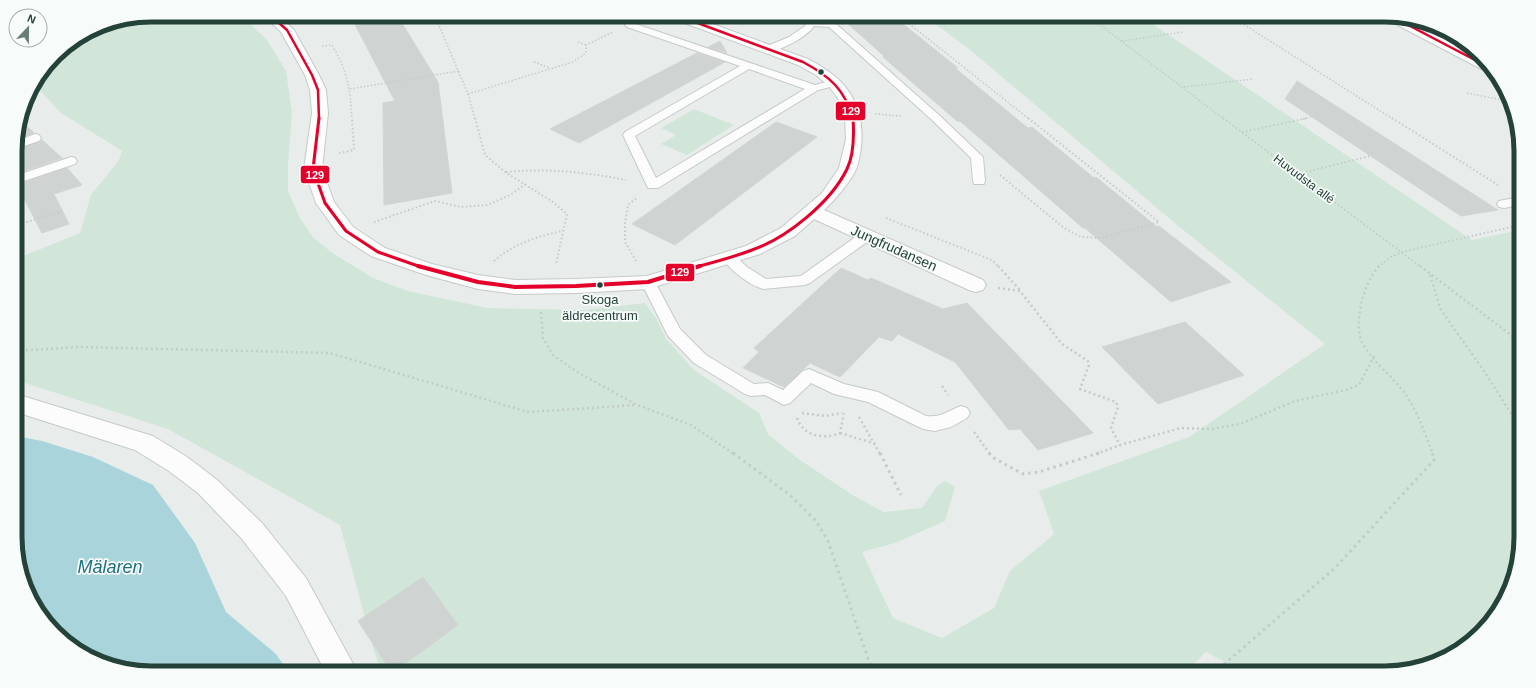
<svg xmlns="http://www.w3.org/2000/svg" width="1536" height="688" font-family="Helvetica,sans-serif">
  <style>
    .green { fill: #d1e6d8 }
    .water { fill: #a9d4db }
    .building { fill: #cfd4d2; stroke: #d1d6d4 }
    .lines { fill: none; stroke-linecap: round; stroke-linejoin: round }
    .lane-casing { stroke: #c5cac8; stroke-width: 2 }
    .street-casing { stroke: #c5cac8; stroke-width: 2 }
    .secondary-casing { stroke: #c3cbc8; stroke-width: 2 }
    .path-far3 { stroke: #c3ccca; stroke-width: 1.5; stroke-dasharray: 1.5 2; stroke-linecap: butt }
    .path-far2 { stroke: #c3ccca; stroke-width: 2; stroke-dasharray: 1.5 2.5; stroke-linecap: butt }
    .path-far1 { stroke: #c3ccca; stroke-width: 2.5; stroke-dasharray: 2 3; stroke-linecap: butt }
    .path { stroke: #c3ccca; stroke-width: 3; stroke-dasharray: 2.5 4; stroke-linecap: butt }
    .lane { fill: #fcfcfc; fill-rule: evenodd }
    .street { fill: #fcfcfc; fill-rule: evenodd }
    .secondary { fill: #fcfcfc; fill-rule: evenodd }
    .bus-1-far2-casing { stroke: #f7fbf9; stroke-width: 4.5 }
    .bus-1-far1-casing { stroke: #f7fbf9; stroke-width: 5.5 }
    .bus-1-casing { stroke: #f7fbf9; stroke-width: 7 }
    .bus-1-far2 { stroke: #e4002b; stroke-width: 2.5 }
    .bus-1-far1 { stroke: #e4002b; stroke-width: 3 }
    .bus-1 { stroke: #e4002b; stroke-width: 4 }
    .bus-dot { fill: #24423a; stroke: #f7fbf9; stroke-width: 1.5 }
    .labels { text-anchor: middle; stroke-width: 3.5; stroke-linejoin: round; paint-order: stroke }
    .far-street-label { font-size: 12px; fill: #24423a; stroke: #f7fbf9 }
    .bus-label { font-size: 13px; fill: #24423a; stroke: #f7fbf9 }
    .street-label { font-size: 14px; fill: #24423a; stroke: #f7fbf9 }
    .near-water-label { font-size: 18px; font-style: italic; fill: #1c6f80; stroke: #f7fbf9 }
    .rim { fill: none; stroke: #24423a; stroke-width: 5 }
    .line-badge { stroke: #f7fbf9; stroke-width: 1.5 }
    .badge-label { font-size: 11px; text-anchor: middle; font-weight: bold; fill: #fff }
  </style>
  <rect width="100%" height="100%" fill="#e8edeb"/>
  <path class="green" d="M151 15H241L267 40 286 71 292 113 288 164V191L300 218 313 237 331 252 373 278 408 291 487 308 584 310 645 303 657 320 666 339 694 370 759 413 768 434 797 458 854 496 884 512 922 508 937 486 945 481 955 487 945 521 895 543 862 552 893 618 942 638 994 608 1010 571 1054 534 1039 491 1189 437 1325 344 1177 225 969 49 923 15H1139L1472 240 1520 230 1521 537 1511 589 1493 620 1461 650 1394 673H1245L1206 652 1184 673H382L374 651 340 525 168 429 16 380V259L80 233 91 195 119 160 122 151 61 113 34 84 61 49 99 25Z
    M694 109 734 125 687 155 661 144 676 135 661 128Z"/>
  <path class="water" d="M16 436 42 441 93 457 153 485 195 543 226 612 276 654 289 673H151L99 663 43 620 16 555Z"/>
  <path class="building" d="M350 15H397L438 82 452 193 384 205 383 103 395 101Z
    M855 15 893 16 958 68H955L1028 128 1032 127 1094 178 1096 177 1157 227 1159 226 1231 282 1171 302 1085 228H1083L960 121H957L883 57 884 56 847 23 861 20Z
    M720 41 727 53 708 47Z
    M697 53 725 62 579 143 550 129Z
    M1297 81 1498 210 1461 216 1285 99Z
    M21 120 34 133 16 139Z
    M776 122 817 137 675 245 632 224Z
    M42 140 62 158 15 174V150L39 142Z
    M67 168 82 185 54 194 69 224 42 233 17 185Z
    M841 268 868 280 871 278 943 309 967 303 1093 433 1038 450 1020 429 1009 430 955 362 898 334 892 341 879 337 840 377 810 363 784 387 743 368 759 352 754 348Z
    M1185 322 1244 375 1158 404 1102 347Z
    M423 577 458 625 392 673 358 621Z"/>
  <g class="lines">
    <g class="lane-casing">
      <path id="lane" d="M793 15H806L814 20 835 23 940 116 983 157 985 181 984 184H974L973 181 971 158 932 120 829 27 814 26C808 36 777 54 765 51L764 49 765 47 789 37 805 26 806 23Z
        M630 22 815 85 834 80 839 83 838 85 818 90 658 188H648L623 135 625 132 740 66 627 27 625 25 627 23ZM749 69 805 89 656 178 635 136Z
        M35 134 39 135 41 138 39 141 15 149 16 141Z
        M71 157 75 158 77 161 75 164 15 184V176Z
        M1520 197V205L1504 208 1499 207 1497 204 1499 201Z
        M866 232 871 233 873 236 871 239 810 283 805 285 763 289C749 285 730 270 722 258L724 255 729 254 734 255 747 267 766 279 801 276 861 233Z
        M648 277 653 279 655 282 680 329 706 355 754 384 768 383 783 390 803 371 809 369 844 384 878 392 926 416C942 418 947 411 961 406L967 408 970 413 967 418 951 427 935 431 923 429 868 402 834 394 811 383 790 403 784 405 765 395 751 396 745 394 694 363 668 336 641 282 643 279Z"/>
    </g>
    <g class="street-casing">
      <path id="street" d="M263 15H278L294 30 319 75 326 90 328 113 322 169 334 202 353 227 385 248 432 264 478 275 515 280 576 279 647 276 746 246 781 228 822 193 839 168 846 139 845 118 839 100 829 86 816 75 798 65 671 18 669 15H688L808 59C819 65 829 71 838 79 863 102 866 136 857 167 853 179 834 201 824 210L983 280 986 285 983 290 976 292 969 290 814 219 795 236 760 254 648 289 576 293 515 294 478 289 426 275 371 256 339 235 316 203 304 169 312 113 310 90 305 75 281 32Z
        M16 394 153 436 187 457 216 479 262 523 306 578 358 673H326L286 596 242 539 198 493 169 471 135 450 16 412Z"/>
    </g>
    <g class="secondary-casing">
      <path id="secondary" d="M1385 15 1408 19 1475 54 1493 68 1495 74 1489 73 1386 19Z"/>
    </g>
    <path class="path-far3" d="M431 15 438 23 468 94 475 119
      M898 15 1029 119
      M1087 15 1224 119
      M1229 15 1393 119
      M1360 15 1370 20
      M1122 41 1183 32
      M578 42 586 45
      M322 46 332 45C348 73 350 87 352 119
      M534 62 550 68
      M1184 87 1254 79
      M350 89 459 71
      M1467 93 1507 101
      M468 94 573 62 586 53V45L613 32
      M875 114 902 116
      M1303 119 1311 117"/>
    <path class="path-far2" d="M475 118 485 155 505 172 553 202 567 214 556 264
      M1223 118 1421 267
      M1392 118 1498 185
      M1242 132 1308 118
      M339 153 354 150 352 118
      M506 172C547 168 586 172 626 180
      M1298 174 1370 156
      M1000 175 1064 228 1081 237 1101 238 1159 222 1028 118
      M886 218 992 260 999 267
      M374 222 435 201 461 207 487 205 510 195 526 184
      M15 226 64 210
      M494 261C513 244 538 236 563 231
      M636 261 625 242V223L628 205 638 197
      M1378 267 1391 257 1402 252 1520 225"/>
    <path class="path-far1" d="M998 266 1020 290
      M1379 266C1364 282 1352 324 1363 344 1373 363 1394 377 1406 395 1418 413 1425 434 1433 454
      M1420 266 1520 342
      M1430 275 1441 310 1484 371 1515 420 1521 434
      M998 288 1020 291 1062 344 1088 361 1089 365 1080 389 1116 402 1118 407 1111 428 1120 445 1181 428 1212 429 1240 424 1295 401 1346 390 1359 385 1374 356
      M541 312 543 338 553 355 577 372 637 405 691 425 734 454
      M16 351 79 347 330 353 528 412 637 405
      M942 386 948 395
      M802 413 825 416 842 413
      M859 417 880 454
      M797 418C803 436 824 440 840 433L844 413
      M974 432 990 454
      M840 433 876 444
      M1096 454 1120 445"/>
    <path class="path" d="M733 453 790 495 816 521 828 541 873 673
      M880 453 901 495
      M989 453 992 457 1023 474 1039 472 1099 453
      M1214 673 1334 569 1435 459 1432 453"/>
    <use href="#lane" class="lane"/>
    <use href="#street" class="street"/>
    <use href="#secondary" class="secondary"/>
    <g class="bus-1-far2-casing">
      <path id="bus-1-far2" d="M270 15 287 30 312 75 318 90 319 119
        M676 15 803 62C829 76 845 89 853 119
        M1391 16 1494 70"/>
    </g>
    <g class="bus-1-far1-casing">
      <path id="bus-1-far1" d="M319 118 313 169 325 203 346 231 378 252 421 267
        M696 267C715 262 734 257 752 250 787 238 831 202 847 169 854 155 854 133 853 118"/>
    </g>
    <g class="bus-1-casing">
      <path id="bus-1" d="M418 266 478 282 515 287 576 286 648 282 700 266"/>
    </g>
    <use href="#bus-1-far2" class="bus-1-far2"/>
    <use href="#bus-1-far1" class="bus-1-far1"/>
    <use href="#bus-1" class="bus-1"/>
  </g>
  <g class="bus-dot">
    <circle cx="821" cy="72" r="3.5"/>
    <circle cx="600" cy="285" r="3.5"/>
  </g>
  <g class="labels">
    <g class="far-street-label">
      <text transform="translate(1304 179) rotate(37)" y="4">Huvudsta allé</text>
    </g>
    <g class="bus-label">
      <text x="600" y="304">Skoga<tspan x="600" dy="16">äldrecentrum</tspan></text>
    </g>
    <g class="street-label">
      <text transform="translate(894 248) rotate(24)" y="5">Jungfrudansen</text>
    </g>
    <g class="near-water-label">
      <text x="110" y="573">Mälaren</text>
    </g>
  </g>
  <path d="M0 0H1536V688H0ZM151 22H1385A129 129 0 0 1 1514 151V537A129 129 0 0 1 1385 666H151A129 129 0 0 1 22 537V151A129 129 0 0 1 151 22Z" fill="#f7fbf9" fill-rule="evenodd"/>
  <path class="rim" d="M151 22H1385A129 129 0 0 1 1514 151V537A129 129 0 0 1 1385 666H151A129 129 0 0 1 22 537V151A129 129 0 0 1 151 22Z"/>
  <g class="line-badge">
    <rect x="835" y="101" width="31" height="20" rx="4" fill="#e4002b"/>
    <rect x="300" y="165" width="30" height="19" rx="4" fill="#e4002b"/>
    <rect x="665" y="263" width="30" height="19" rx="4" fill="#e4002b"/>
  </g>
  <g class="badge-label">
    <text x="851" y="115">129</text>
    <text x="315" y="179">129</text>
    <text x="680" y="276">129</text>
  </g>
  <g transform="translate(28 28) rotate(22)"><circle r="19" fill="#f7fbf9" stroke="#a3b1ad"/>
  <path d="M0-3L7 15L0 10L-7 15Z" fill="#697e78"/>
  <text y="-6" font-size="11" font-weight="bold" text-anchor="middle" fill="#24423a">N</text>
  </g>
</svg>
